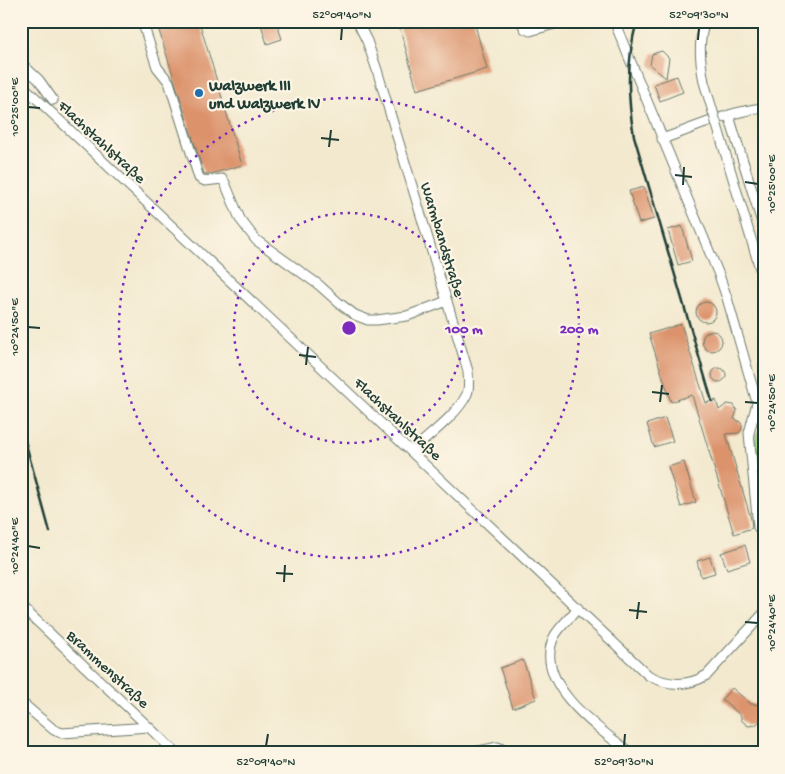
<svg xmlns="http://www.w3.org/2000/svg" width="785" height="774" font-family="'Gochi Hand',sans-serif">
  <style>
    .green { fill: #9cd487; stroke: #5e885e }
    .building { fill: #dc936c }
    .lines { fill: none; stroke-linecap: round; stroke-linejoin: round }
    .minor-casing { stroke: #69796a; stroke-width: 11 }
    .minor { stroke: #fff; stroke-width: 9 }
    .rail { stroke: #1f3d34; stroke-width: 2.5 }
    .minor-bridge-casing { stroke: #69796a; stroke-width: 11; stroke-linecap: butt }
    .minor-bridge { stroke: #fff; stroke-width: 9 }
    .ticks { fill: none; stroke: #1f3d34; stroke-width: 2 }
    .ring { fill: none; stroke: #7b2cbf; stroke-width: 2.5; stroke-dasharray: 2.5 5 }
    .poi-dot { fill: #1f6fb2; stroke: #fcf5e5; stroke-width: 2 }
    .labels { text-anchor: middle; stroke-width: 4.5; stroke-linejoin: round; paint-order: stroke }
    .poi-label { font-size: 16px; font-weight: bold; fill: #1f3d34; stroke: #fcf5e5; text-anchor: start }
    .street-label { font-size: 16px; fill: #1f3d34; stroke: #fcf5e5 }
    .centre { fill: #7b2cbf; stroke: #fcf5e5; stroke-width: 2.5 }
    .ring-label { font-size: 15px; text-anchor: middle; font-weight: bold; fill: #7b2cbf; stroke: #fcf5e5; stroke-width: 4.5; stroke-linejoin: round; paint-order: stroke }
    .neatline { fill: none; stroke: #1f3d34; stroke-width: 2 }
    .ticks-label { font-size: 12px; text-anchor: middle; fill: #1f3d34 }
  </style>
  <rect width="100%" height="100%" fill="#fcf5e5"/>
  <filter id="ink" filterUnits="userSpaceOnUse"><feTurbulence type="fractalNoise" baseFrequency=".02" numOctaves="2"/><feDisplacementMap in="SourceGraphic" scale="10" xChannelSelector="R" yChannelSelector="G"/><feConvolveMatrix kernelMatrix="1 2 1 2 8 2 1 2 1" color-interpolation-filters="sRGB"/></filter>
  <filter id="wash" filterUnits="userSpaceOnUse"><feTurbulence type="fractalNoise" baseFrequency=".0096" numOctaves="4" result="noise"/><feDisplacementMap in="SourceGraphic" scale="20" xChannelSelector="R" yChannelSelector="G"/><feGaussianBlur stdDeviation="1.12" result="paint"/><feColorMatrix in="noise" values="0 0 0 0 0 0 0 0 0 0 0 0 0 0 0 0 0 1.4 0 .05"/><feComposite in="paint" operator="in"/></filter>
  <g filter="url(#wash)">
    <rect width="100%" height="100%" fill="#f3e9cf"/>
    <path class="green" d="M759 430 764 447V518L755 440Z"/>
    <g id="blocks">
      <path class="building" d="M156 21H199L242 165 211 174H204Z
        M260 21H276L282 39 267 44Z
        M398 21H474L487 69 417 90Z
        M662 51 669 58 666 78 650 65 652 54Z
        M677 76 683 92 660 101 654 84Z
        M644 187 654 219 639 223 629 191Z
        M682 226 692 261 678 265 668 230Z
        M696 312a10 10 0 1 1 20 0a10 10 0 1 1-20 0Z
        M681 324 706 403 716 400 719 410 727 404 734 405 737 411 734 419 739 421 742 424V429L739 433 726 434 751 519 752 528 734 534 692 395 671 402 649 334Z
        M702 341a10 10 0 1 1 20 0a10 10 0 1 1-20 0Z
        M712 375a7 7 0 1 1 14 0a7 7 0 1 1-14 0Z
        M665 418 673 441 654 447 647 424Z
        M684 462 696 502 681 507 668 467Z
        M745 545 750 562 727 569 721 553Z
        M710 557 715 573 701 577 697 561Z
        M523 660 536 699 513 708 500 668Z
        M732 688 751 704H756L761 709 762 718 756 725 748 726 741 720V716L722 699Z"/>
    </g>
  </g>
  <g filter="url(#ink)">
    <use href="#blocks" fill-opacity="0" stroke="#69796a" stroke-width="1"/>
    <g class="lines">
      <g class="minor-casing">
        <path id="minor" d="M142 21 157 67 169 82 199 178 205 181 222 179 225 183 240 219 256 240 319 285 339 303 355 315 368 320H377L407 316 447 301
          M357 21 367 41 377 70 468 371C468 378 470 387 467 394 457 415 429 435 412 451
          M521 21 525 29 530 31 565 21
          M614 21 719 275 727 298 764 427
          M21 63 39 80 53 100
          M21 84 648 675C668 686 687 687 707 675L764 613
          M729 116 764 229
          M662 139C695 128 729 111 764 108
          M764 365V372
          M757 403 749 433 758 527 764 535
          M21 606 176 753
          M578 608C571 617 559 627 554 637 532 683 600 730 631 753
          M21 702 54 730 62 733 149 727
          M469 753 498 747 511 753"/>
      </g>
      <use href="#minor" class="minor"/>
      <path class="rail" d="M637 21C626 60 627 97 634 136L712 401
        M21 426 50 532"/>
      <g class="minor-bridge-casing">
        <path id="minor-bridge" d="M705 21C698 41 700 61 704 82L764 282"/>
      </g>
      <use href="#minor-bridge" class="minor-bridge"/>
    </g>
  </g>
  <path class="ticks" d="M341 40 342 28M698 40 699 28M28 107 40 108M321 138 339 140M329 147 331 130M675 175 692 177M745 182 758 184M683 185 684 167M28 327 40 328M299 355 316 357M306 365 308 347M652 392 669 394M660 402 662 385M745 402 758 403M28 546 40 548M276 573 293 574M284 582 285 565M629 610 647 612M637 619 639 602M745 622 758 623M266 746 268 734M624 746 625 734"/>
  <g class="ring">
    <circle cx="349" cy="328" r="115"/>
    <circle cx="349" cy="328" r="230"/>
  </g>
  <circle class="poi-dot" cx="199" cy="93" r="5"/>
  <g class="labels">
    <g class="poi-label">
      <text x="209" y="90">Walzwerk III<tspan x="209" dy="18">und Walzwerk IV</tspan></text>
    </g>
    <g class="street-label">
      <text transform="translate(103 141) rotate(43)" y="6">Flachstahlstraße</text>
      <text transform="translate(444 239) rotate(73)" y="6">Warmbandstraße</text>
      <text transform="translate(399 418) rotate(43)" y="6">Flachstahlstraße</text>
      <text transform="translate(109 668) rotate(43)" y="6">Brammenstraße</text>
    </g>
  </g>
  <circle cx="349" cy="328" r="8" class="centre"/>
  <g class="ring-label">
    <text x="464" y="333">100 m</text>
    <text x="579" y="333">200 m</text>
  </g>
  <rect width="785" height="774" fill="none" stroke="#fcf5e5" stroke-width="55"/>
  <rect x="28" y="28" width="730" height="718" class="neatline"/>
  <g class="ticks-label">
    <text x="342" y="18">52°09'40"N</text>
    <text x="699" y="18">52°09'30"N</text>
    <text transform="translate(14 107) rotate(-90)" y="4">10°25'00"E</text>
    <text transform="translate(771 184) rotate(-90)" y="4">10°25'00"E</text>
    <text transform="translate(14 327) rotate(-90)" y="4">10°24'50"E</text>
    <text transform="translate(771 403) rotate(-90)" y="4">10°24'50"E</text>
    <text transform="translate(14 546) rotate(-90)" y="4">10°24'40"E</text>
    <text transform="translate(771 623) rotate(-90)" y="4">10°24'40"E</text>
    <text x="266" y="765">52°09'40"N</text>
    <text x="624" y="765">52°09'30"N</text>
  </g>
</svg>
